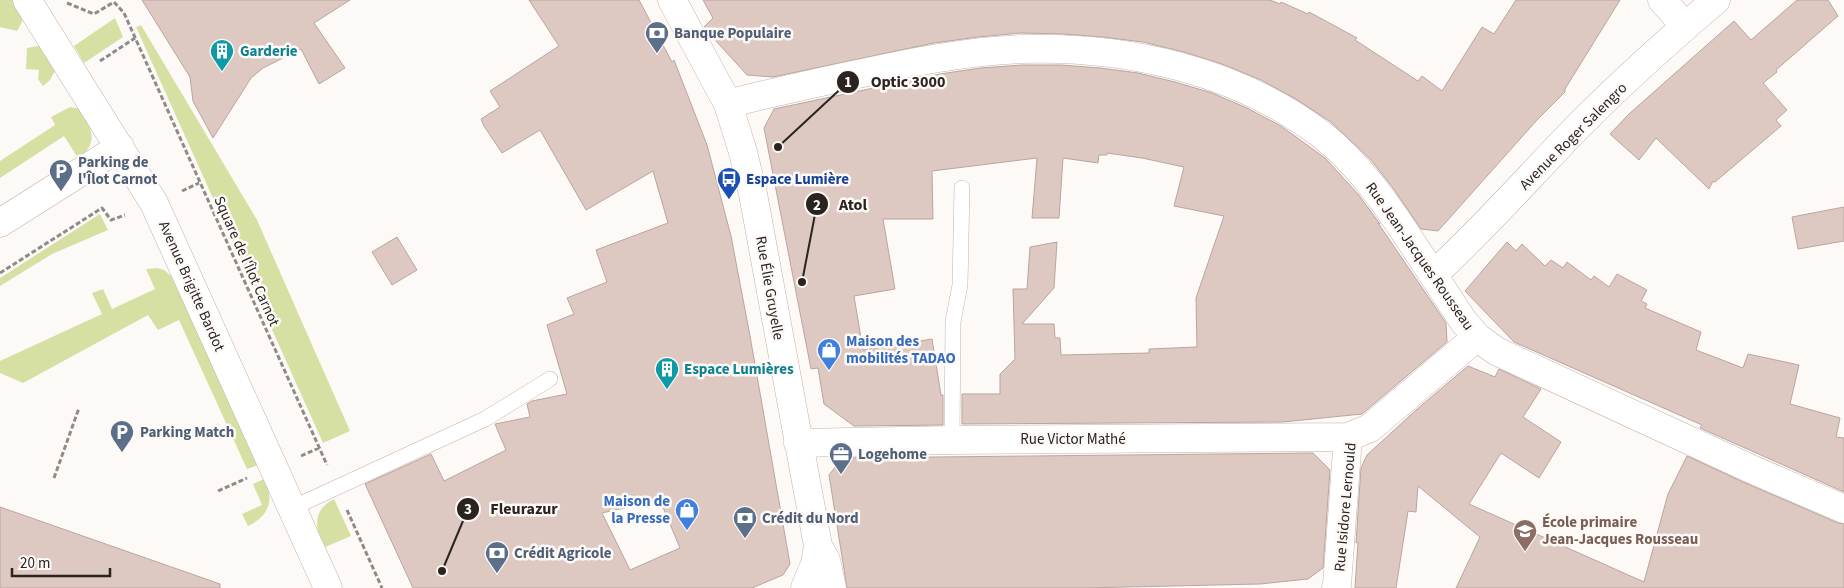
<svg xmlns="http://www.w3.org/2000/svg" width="1844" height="588" font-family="'Source Sans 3',sans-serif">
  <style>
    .green { fill: #d6e0a2 }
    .building { fill: #ddc9c2; stroke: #b9a59f; fill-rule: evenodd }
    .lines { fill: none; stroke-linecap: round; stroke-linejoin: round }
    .service-casing { stroke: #c4b1a9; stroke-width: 16 }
    .minor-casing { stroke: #c4b1a9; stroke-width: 29 }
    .secondary-casing { stroke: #c4b1a9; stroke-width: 29 }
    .path { stroke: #918b88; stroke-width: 3; stroke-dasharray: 5 2.5; stroke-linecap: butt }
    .service { stroke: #fff; stroke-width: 15 }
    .minor { stroke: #fff; stroke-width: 28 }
    .secondary { stroke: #fff; stroke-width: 28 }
    .labels { text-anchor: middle; stroke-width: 5; stroke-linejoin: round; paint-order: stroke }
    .service-label { font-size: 15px; font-weight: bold; fill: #4e5e75; stroke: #fdf9f7; text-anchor: start }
    .culture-label { font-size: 15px; font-weight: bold; fill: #0d838f; stroke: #fdf9f7; text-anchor: start }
    .street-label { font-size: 15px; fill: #2a2320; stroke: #fdf9f7 }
    .transit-label { font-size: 15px; font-weight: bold; fill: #164399; stroke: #fdf9f7; text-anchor: start }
    .shop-label { font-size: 15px; font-weight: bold; fill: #366cbe; stroke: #fdf9f7; text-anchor: start }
    .education-label { font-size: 15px; font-weight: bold; fill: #785e54; stroke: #fdf9f7; text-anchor: start }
    .leader { fill: none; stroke: #2a2320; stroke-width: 2 }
    .callout-dot { fill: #2a2320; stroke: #fdf9f7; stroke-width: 2 }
    .mark-label { font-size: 15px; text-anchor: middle; font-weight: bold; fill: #fff }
    .callout-label { font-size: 16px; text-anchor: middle; font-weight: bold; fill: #2a2320; stroke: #fdf9f7; stroke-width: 5; stroke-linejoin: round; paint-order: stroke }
  </style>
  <rect width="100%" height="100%" fill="#fdf9f7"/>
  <path class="green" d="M0 0H13L16 2 22 15V22L17 31 0 27Z
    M115 18 123 37 84 63 74 46Z
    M141 25 257 220 350 431 323 443 136 27Z
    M38 46 44 48 55 71 50 80 43 86 38 79 39 70 26 69 27 48Z
    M70 107 81 109C91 128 100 143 78 158L64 136 0 178V161L55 125 51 117Z
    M100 214 108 230 52 254 0 286V278Z
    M157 268 164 270 172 277 258 465 247 469 179 320 158 330 148 315 23 383 0 373V361L102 314 92 293 103 289 112 309 155 289 146 269Z
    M264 479C275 500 269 516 248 526L242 514 262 505 253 484Z
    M334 499 351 536 323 548C316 528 311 511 334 499Z"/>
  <path class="building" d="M142 0H350L314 23 345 68 319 84 301 49 263 68 251 78 213 138 193 101 190 77Z
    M529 0H639L672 62 674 60 707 145 731 236 750 336 790 564 783 575 752 588H413L365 484 431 454 444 481 506 450 495 424 530 417 527 404 532 401 567 394 547 325 574 314 567 298 607 282 596 250 668 223 653 171 586 210 540 130 502 153 484 126 481 119 500 107 490 91 559 46ZM660 500 680 548 630 570 602 513Z
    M703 0H1270L1280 4 1281 2 1308 14 1309 12 1357 38 1355 40 1418 81 1422 76 1442 91 1482 27 1494 34 1516 0H1620L1565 89V92L1537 120 1438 231 1421 229 1393 188 1371 160 1331 122 1296 99 1261 80 1222 64 1184 52 1143 42 1103 37 1063 34 1021 33 978 37 934 43 773 77 747 75 706 30 704 27 713 18Z
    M1797 0H1828L1838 16 1776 70 1777 72 1763 83 1787 110 1776 120 1781 126 1715 182 1713 181 1709 189 1656 138 1639 160 1610 134 1629 114 1734 21 1751 40Z
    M1022 65H1061L1100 68 1138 73 1175 82 1212 93 1247 108 1281 126 1325 158 1358 194 1380 224 1378 223 1446 323 1447 342 1362 414 1283 422 962 424V394H1000V374L1015 359 1013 289H1027L1030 247 1057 242 1054 288 1022 324H1054L1055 338H1060L1061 355 1149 353V349L1197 347 1196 298 1224 216 1174 206 1184 167 1142 158 1107 153V155H1099L1098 163 1063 158 1059 218H1032L1037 158 932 171 933 219H883L895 289 854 296 863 350 932 339 941 395H943V425L854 426 824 404 818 368 811 369 764 128 774 109 940 74 981 68Z
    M1844 207V241L1798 249 1792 217Z
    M397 237 417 270 392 285 372 252Z
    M1507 242 1516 251 1522 244 1545 266 1551 260 1563 268 1567 262 1591 280 1594 276 1609 287 1617 274 1647 290 1641 301 1647 304 1645 308 1701 332 1696 350 1743 368 1748 354 1799 365 1790 404 1840 418 1836 437 1844 438V492L1700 428 1702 425 1514 342 1465 291Z
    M1468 366 1495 377 1499 369 1541 389 1523 417 1561 442 1539 478 1501 453 1469 504 1644 582 1668 494 1687 456 1743 482 1838 523 1844 524V588H1456L1480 537 1418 486 1416 512 1408 511 1396 588H1355L1358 542 1356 543 1361 468 1367 455 1416 410Z
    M1313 453 1330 470 1323 568 1308 579 1260 584 1083 588H847L829 475 842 458Z
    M0 507 220 584V588H0Z"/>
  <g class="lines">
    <g class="service-casing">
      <path id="service" d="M952 440 953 322 960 285 962 188
        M292 508 485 419 550 379"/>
    </g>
    <g class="minor-casing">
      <path id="minor" d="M27 0 154 203 328 588
        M1662 0 1685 26
        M728 104C769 93 811 84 853 75 909 63 965 51 1022 49 1127 46 1237 70 1322 135 1358 163 1385 202 1410 240 1428 267 1446 295 1464 322L1477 337 1496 351 1749 468 1844 509
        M0 223 120 147
        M1433 275C1479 233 1520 187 1563 142 1611 92 1663 45 1716 0
        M798 443 952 440 1348 437 1370 428 1477 337
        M1336 588 1337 585 1348 437"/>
    </g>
    <g class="secondary-casing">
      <path id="secondary" d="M672 0 728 104 743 152 753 194 818 546 826 560 832 588
        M805 588 815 564 818 546"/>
    </g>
    <path class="path" d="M67 3 94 14 114 2 124 13 327 465
      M100 61 135 38
      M182 191 199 183
      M0 273 102 208 111 220 125 215
      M301 456 319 448
      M54 478 79 408
      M218 491 247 478
      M347 510 382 588"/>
    <use href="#service" class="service"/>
    <use href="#minor" class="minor"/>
    <use href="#secondary" class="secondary"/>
  </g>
  <defs>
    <g id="bank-pin" transform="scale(1.25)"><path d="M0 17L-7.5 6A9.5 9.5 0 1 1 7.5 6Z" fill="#5c6f8a" stroke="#fdf9f7"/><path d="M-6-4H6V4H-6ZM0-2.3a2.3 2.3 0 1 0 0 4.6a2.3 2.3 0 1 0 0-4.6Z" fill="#fff"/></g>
    <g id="building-pin" transform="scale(1.25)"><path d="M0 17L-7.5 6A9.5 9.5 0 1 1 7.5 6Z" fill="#0f9aa8" stroke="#fdf9f7"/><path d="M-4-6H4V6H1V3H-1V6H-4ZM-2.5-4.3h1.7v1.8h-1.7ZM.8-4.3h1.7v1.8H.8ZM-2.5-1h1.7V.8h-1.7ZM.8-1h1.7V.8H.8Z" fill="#fff"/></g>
    <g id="parking-pin" transform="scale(1.25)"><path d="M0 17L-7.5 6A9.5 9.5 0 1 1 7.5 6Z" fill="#5c6f8a" stroke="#fdf9f7"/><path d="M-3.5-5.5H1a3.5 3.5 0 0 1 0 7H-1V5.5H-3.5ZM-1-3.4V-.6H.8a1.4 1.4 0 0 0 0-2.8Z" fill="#fff"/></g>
    <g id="bus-pin" transform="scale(1.25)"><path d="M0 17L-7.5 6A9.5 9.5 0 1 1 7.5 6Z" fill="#1a4fb4" stroke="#fdf9f7"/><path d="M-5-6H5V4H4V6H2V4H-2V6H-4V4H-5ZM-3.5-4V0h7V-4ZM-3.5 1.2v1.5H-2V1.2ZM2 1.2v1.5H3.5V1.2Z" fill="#fff"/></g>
    <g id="shop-pin" transform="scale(1.25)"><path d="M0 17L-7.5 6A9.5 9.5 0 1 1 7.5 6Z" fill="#3f7fe0" stroke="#fdf9f7"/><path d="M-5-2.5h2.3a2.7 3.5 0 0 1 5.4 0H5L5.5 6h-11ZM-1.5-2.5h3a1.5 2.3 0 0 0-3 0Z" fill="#fff"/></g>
    <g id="office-pin" transform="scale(1.25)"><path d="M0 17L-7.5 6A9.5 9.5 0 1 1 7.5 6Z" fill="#5c6f8a" stroke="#fdf9f7"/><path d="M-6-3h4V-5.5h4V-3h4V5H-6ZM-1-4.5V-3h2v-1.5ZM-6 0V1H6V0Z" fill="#fff"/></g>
    <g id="school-pin" transform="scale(1.25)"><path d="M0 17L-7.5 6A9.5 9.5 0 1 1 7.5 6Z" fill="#8d6e63" stroke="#fdf9f7"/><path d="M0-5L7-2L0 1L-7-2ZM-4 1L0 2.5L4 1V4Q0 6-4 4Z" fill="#fff"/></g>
  </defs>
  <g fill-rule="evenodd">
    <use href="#bank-pin" x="657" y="33"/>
    <use href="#building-pin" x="222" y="51"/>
    <use href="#parking-pin" x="61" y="171"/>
    <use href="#bus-pin" x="729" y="179"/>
    <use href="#shop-pin" x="829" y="350"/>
    <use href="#building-pin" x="667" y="369"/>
    <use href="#parking-pin" x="122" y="432"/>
    <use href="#office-pin" x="841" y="454"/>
    <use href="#shop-pin" x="687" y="510"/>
    <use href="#bank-pin" x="745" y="518"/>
    <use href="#school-pin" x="1525" y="531"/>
    <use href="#bank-pin" x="497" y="553"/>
  </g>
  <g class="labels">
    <g class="service-label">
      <text x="674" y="38">Banque Populaire</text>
      <text x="78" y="167">Parking de<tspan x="78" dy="17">l'Îlot Carnot</tspan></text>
      <text x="140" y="437">Parking Match</text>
      <text x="858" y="459">Logehome</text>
      <text x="762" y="523">Crédit du Nord</text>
      <text x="514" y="558">Crédit Agricole</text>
    </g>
    <g class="culture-label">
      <text x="240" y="56">Garderie</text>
      <text x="684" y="374">Espace Lumières</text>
    </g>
    <g class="street-label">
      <text transform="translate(1573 136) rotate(-45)" y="5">Avenue Roger Salengro</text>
      <text transform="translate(1420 256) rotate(55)" y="5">Rue Jean-Jacques Rousseau</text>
      <text transform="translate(247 261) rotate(66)" y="5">Square de l'Îlot Carnot</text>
      <text transform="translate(192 286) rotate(66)" y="5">Avenue Brigitte Bardot</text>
      <text transform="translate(770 288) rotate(80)" y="5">Rue Élie Gruyelle</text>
      <text x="1073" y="444">Rue Victor Mathé</text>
      <text transform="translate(1345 507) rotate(-85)" y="5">Rue Isidore Lernould</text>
    </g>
    <g class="transit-label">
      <text x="746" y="184">Espace Lumière</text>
    </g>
    <g class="shop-label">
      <text x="846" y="346">Maison des<tspan x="846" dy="17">mobilités TADAO</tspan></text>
      <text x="670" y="506" text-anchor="end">Maison de<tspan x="670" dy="17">la Presse</tspan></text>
    </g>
    <g class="education-label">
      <text x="1542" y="527">École primaire<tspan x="1542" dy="17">Jean-Jacques Rousseau</tspan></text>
    </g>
  </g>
  <path class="leader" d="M778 147L848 82M802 282L817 204M442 571L468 509"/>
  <g class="callout-dot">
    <circle cx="778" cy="147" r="5"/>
    <circle cx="802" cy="282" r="5"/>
    <circle cx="442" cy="571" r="5"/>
    <circle cx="848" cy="82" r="12"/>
    <circle cx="817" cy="204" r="12"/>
    <circle cx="468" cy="509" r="12"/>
  </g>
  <g class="mark-label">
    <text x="848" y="87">1</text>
    <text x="817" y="210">2</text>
    <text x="468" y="514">3</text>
  </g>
  <g class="callout-label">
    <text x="908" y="87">Optic 3000</text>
    <text x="853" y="210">Atol</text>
    <text x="524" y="514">Fleurazur</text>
  </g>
  <path d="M12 568v8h98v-8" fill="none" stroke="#2a2320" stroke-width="2.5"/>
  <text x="20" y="568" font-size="15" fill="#2a2320" stroke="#fdf9f7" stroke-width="4" paint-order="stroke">20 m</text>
</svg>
